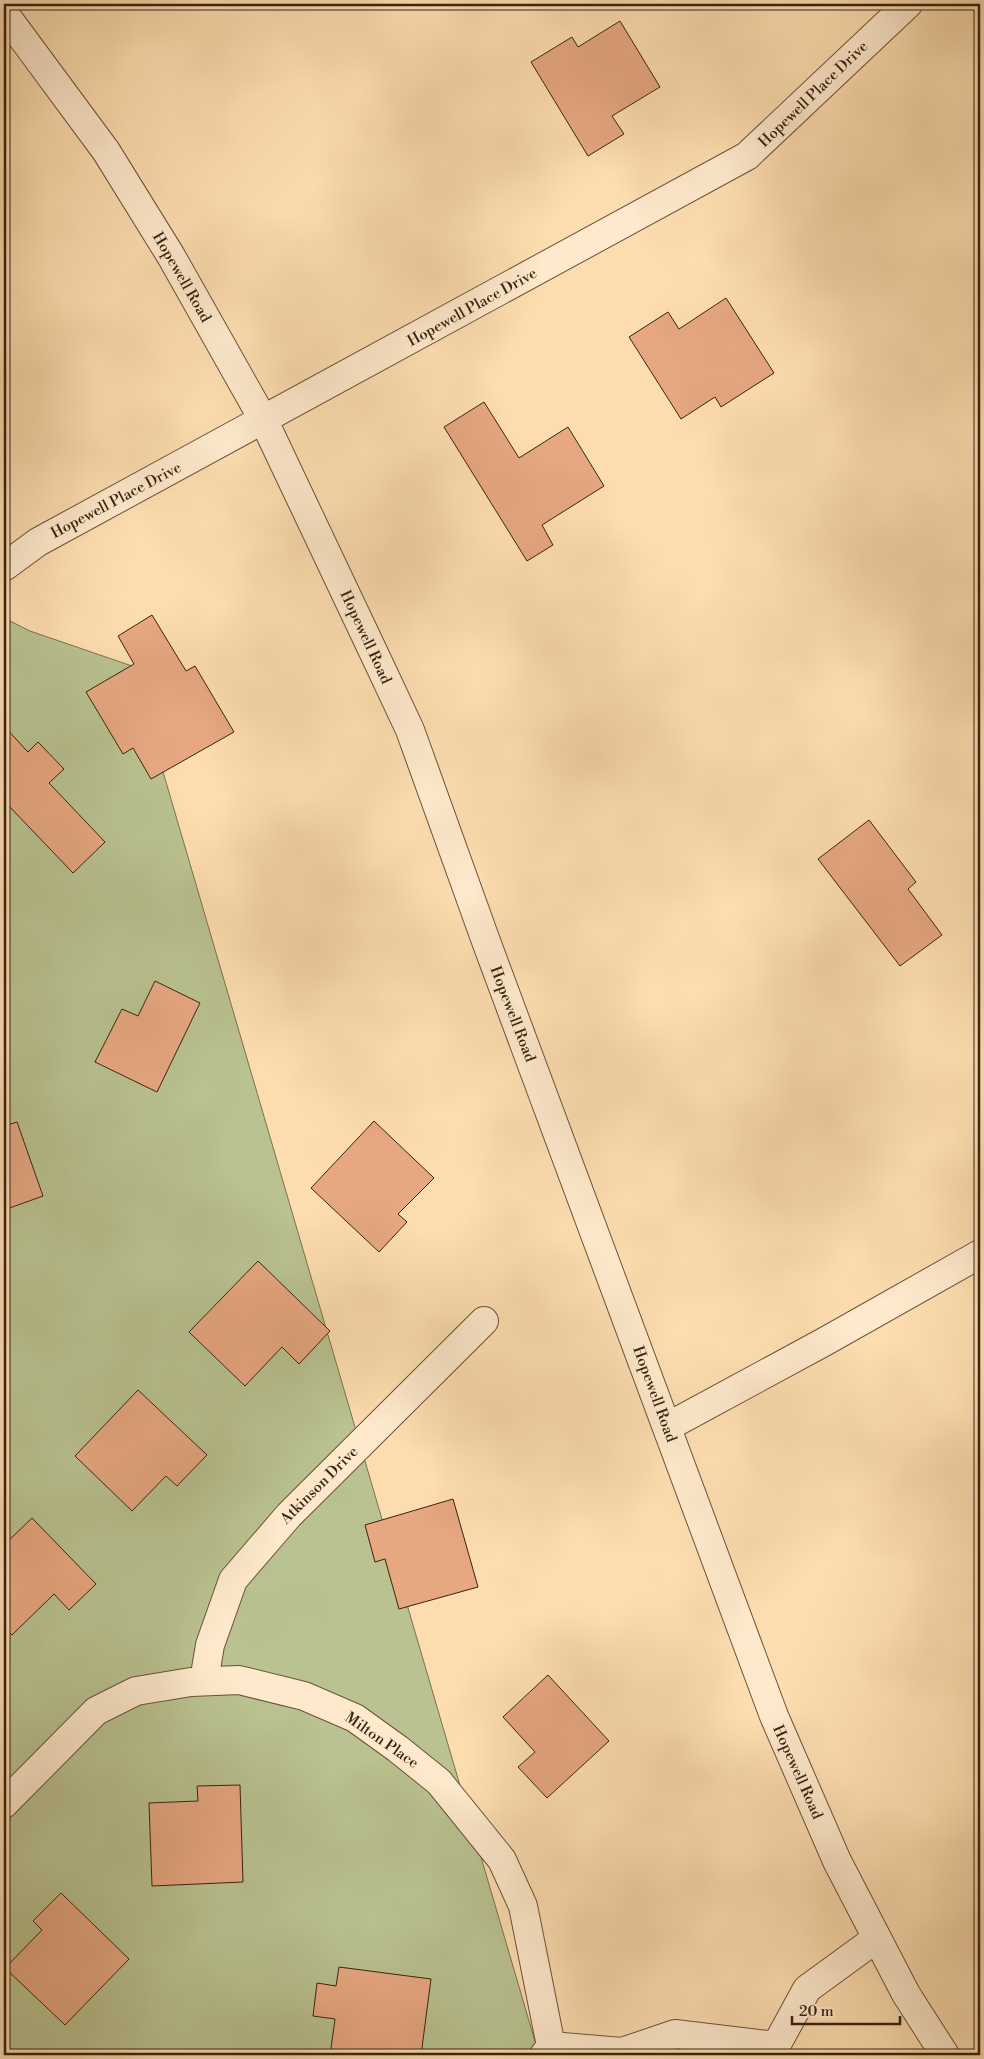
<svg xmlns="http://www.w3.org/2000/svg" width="984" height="2059" font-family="'Libre Bodoni',serif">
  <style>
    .green { fill: #b9c290; stroke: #797250 }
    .building { fill: #e6a781; stroke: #392310 }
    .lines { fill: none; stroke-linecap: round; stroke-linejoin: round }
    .minor-casing { stroke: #6a5238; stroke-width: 30 }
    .minor { stroke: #fee9cc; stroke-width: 28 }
    .labels { text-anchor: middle; stroke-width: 4.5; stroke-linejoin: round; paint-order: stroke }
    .street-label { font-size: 15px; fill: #392310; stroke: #fee9cc }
  </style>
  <rect width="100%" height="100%" fill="#fdddb0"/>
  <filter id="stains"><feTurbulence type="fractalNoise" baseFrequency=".004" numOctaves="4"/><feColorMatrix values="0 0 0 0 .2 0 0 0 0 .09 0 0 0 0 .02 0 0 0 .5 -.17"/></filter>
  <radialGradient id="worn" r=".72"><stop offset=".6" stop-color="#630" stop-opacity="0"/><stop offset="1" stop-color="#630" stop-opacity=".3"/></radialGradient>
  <path class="green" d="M4 618 30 631 132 666 539 2055H4Z"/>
  <path class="building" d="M620 21 660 87 612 116 624 134 588 156 531 62 572 37 578 47Z
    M726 298 774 373 721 407 715 397 681 419 629 337 668 312 679 329Z
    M484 402 519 458 568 427 604 486 542 525 553 545 527 561 444 427Z
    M152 615 186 671 195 666 234 732 151 779 133 748 123 754 86 692 134 664 118 636Z
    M4 726 28 752 38 742 64 769 49 783 105 842 73 873 7 804 4 807Z
    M869 820 916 882 908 889 942 935 900 966 818 859Z
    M155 981 200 1003 157 1092 95 1062 122 1009 138 1016Z
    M980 1057V1067L975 1061Z
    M374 1121 434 1178 398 1214 407 1222 379 1252 311 1188Z
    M17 1122 43 1196 4 1210V1126Z
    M258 1261 330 1331 299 1364 282 1347 245 1386 189 1332Z
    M138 1390 207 1455 177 1486 166 1476 132 1511 75 1456Z
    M453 1499 478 1587 399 1609 385 1559 375 1562 365 1525Z
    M32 1518 96 1584 69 1610 54 1594 12 1635 4 1627V1545Z
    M548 1675 609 1741 547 1798 518 1767 535 1752 503 1717Z
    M240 1785 243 1882 152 1886 149 1803 198 1801 197 1786Z
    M61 1893 129 1959 65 2025 5 1968 42 1930 33 1921Z
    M339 1967 431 1979 421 2055H330L335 2019 313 2016 317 1983 336 1986Z"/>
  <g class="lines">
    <g class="minor-casing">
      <path id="minor" d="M4 13 106 151 171 256 264 421 380 666 410 730 487 944 774 1716 837 1861 906 1994 945 2055
        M4 567 38 542 747 156 908 4
        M667 1427 824 1342 980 1254
        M204 1681 210 1645 233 1580 289 1515 484 1321
        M4 1804 96 1711 136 1691 191 1682 239 1680 304 1696 355 1718 398 1749 439 1782 502 1860 523 1906 551 2046 544 2055
        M551 2046 622 2052 675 2034 776 2046
        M771 2055 807 1989 877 1938"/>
    </g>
    <use href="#minor" class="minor"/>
  </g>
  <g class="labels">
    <g class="street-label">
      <text transform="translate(813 94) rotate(-44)" y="5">Hopewell Place Drive</text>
      <text transform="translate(182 277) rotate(60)" y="5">Hopewell Road</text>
      <text transform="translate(472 307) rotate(-29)" y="5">Hopewell Place Drive</text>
      <text transform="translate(116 500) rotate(-28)" y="5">Hopewell Place Drive</text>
      <text transform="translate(366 637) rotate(65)" y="5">Hopewell Road</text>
      <text transform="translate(513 1014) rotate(69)" y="5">Hopewell Road</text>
      <text transform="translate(655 1394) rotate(70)" y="5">Hopewell Road</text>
      <text transform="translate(319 1485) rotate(-45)" y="5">Atkinson Drive</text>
      <text transform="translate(382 1740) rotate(35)" y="5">Milton Place</text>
      <text transform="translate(798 1772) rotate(66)" y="5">Hopewell Road</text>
    </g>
  </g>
  <rect width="984" height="2059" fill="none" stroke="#fdddb0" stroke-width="20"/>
  <rect x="5" y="5" width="974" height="2049" fill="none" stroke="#392310" stroke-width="2.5"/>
  <rect x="10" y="10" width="964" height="2039" fill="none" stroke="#392310"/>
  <path d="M792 2016v8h108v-8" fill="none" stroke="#392310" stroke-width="2.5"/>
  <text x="799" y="2016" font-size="15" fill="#392310" stroke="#fee9cc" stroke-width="4" paint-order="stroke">20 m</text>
  <rect width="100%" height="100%" filter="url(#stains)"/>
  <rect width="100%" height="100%" fill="url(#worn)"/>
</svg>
